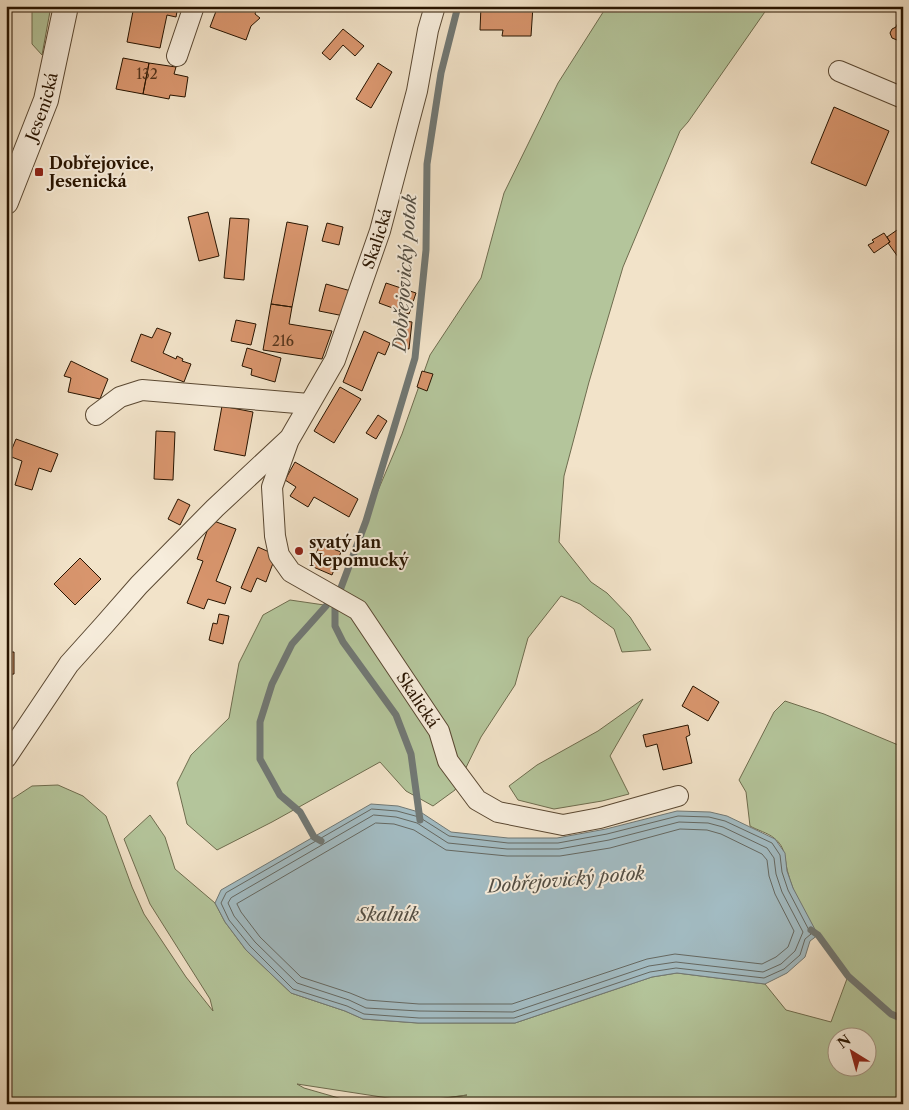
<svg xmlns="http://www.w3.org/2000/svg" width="909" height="1110" font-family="'Libre Caslon Text',serif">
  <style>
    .green { fill: #b4c59b; stroke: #6e6c4e; fill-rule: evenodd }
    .water { fill: #a2bbc2; stroke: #717874 }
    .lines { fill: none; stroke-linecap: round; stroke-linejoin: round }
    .shore { stroke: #656861; stroke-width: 1 }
    .stream { stroke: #717874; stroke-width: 7 }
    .building { fill: #d8956d; stroke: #281400 }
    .minor-casing { stroke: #5a4832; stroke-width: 22 }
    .tertiary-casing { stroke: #5a4832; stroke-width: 26 }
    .minor { stroke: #f7eddc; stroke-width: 20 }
    .tertiary { stroke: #f7eddc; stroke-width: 24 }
    .poi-dot { fill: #8f2418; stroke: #f7eddc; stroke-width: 2 }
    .labels { text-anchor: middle; stroke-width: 4; stroke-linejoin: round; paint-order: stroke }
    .number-label { font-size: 14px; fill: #54341b }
    .street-label { font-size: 16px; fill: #281400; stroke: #f7eddc }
    .poi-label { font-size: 16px; font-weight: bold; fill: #281400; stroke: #f7eddc; text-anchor: start }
    .water-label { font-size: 18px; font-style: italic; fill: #534e44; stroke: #f7eddc }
  </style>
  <rect width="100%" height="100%" fill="#f2e3c9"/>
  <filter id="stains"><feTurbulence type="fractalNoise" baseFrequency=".004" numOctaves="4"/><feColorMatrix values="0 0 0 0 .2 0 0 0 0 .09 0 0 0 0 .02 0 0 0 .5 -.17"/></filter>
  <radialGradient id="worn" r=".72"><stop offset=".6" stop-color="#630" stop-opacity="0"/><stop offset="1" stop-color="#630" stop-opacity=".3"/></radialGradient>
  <path class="green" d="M32 6H51L42 55 32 44Z
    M607 6H769L688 122 680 131 623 267 589 382 564 476 559 542 591 582 607 593 630 617 651 650 622 652 614 629 580 604 561 596 528 638 515 685 481 737 455 790 433 806 406 791 380 762 272 822 217 850 187 824 177 783 191 755 229 718 239 663 263 615 290 600 338 607 354 547 402 434 430 355 481 278 504 193 558 83Z
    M643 699 610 756 629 794 602 801 554 809 518 800 509 786 537 765 598 731Z
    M785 701 824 714 903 747V1104H407L467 1095 414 1102 297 1084 304 1088 349 1101 366 1104H6V803L32 786 58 785 83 796 106 816 132 887 144 914 186 977 213 1011 210 999 150 904 124 839 150 815 165 837 175 869 215 903 225 922 246 950 291 993 345 1011 363 1019 418 1023H515L652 977 677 973 765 984 786 1010 831 1022 848 976C825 945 798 911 788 873 784 860 787 848 774 838 768 833 757 830 750 826L746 792 739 780 774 712ZM836 1038H866V1068H836Z"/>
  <path class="water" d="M371 804 398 806 422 813 451 832 508 838H557L606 829 677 811 710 812 727 816 775 839 785 853 787 871 793 888 818 935 810 941 805 957 787 973 765 984 677 973 652 977 515 1023H418L363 1019 345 1011 291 993 246 950 225 922 215 903 221 890Z"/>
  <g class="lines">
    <path class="shore" d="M372 809 397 811 419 817 449 836 508 843H558L607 834 678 816 709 817 725 821 772 843 780 855 782 872 788 890 811 934 805 939 800 955 784 969 764 978 676 968 650 972 514 1018H419L364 1014 347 1006 293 989 250 946 229 920 221 903 226 893Z
      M374 815 396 817 417 823 448 843 507 849H559L609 840 679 822 708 823 723 827 767 848 774 858 776 874 782 892 803 932 795 951 781 964 763 972 676 962 649 966 513 1012 419 1011 366 1008 349 1000 297 983 255 942 234 916 228 903 231 898Z
      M376 823 394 824 414 830 446 850 507 856H560L610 848 680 829 707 830 721 834 762 854 767 860 769 876 775 894 794 931 788 947 776 957 762 964 675 954 647 959 512 1004H419L367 1000 350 993 301 977 260 937 241 912 237 904Z"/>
    <path class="stream" d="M339 593 366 521 415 358 426 250 427 164 441 73 458 6
      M335 607V626L343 642 396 715 411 754 420 820
      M321 841 314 837 300 812 280 795 260 759V722L272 684 292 644 326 606
      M811 930 818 935 848 976 891 1014 903 1019"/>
  </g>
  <path class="building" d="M134 6H178L176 17 167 15 160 48 127 42Z
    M218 6H254L253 10 256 11 255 14 260 18 251 26 246 40 210 27Z
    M481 6H533L531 36H502L503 30H480Z
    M903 11V38L897 40 892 38 890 33 892 29 896 27Z
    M343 29 364 46 355 56 343 45 330 60 322 53Z
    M123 58 149 63 143 94 116 89Z
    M149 63 176 67 174 74 188 77 185 97 170 95 169 99 143 94Z
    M378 63 392 72 371 108 356 99Z
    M834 107 889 131 866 186 811 163Z
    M208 212 219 256 199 261 188 217Z
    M230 218 249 219 244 280 224 278Z
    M287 222 308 226 292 307 271 304Z
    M327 223 343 227 339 245 322 241Z
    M900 228 903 232V259L901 261 888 243 890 242 887 237Z
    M884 233 890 242 874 253 868 245 874 242 872 240Z
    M386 283 416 293 409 314 379 303Z
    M326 284 351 291 344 316 319 311Z
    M271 304 292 307 289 324 332 331 322 359 263 350Z
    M236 320 256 324 251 345 231 341Z
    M399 320 412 322 409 349 395 347Z
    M157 328 171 333 163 353 176 359 177 356 183 359 182 361 191 364 184 382 131 361 141 334 152 338Z
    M364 331 390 343 385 355 378 352 362 391 343 382Z
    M247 348 281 358 275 382 251 375 252 369 242 366Z
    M71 361 108 379 100 399 68 392 71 378 64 376Z
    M422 371 433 374 427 391 417 387Z
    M340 387 361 399 334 443 314 431Z
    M222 406 253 412 245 456 214 450Z
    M378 415 387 421 376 439 366 433Z
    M156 431 175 432 173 480 154 479Z
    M16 439 58 454 51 472 39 468 32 490 15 485 22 461 9 456Z
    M295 462 358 499 349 517 314 497 308 507 290 496 296 487 285 480Z
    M178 499 190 505 180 525 168 519Z
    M211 520 236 529 216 581 231 587 225 604 208 599 204 609 187 603 203 561 197 559Z
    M320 544 341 552 332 575 311 566Z
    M258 547 276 555 266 582 257 578 251 592 241 588Z
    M80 558 101 579 75 605 54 584Z
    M219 614 229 616 223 644 209 640 213 623 217 624Z
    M6 652H14V674L6 675Z
    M693 686 719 702 708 721 682 706Z
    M688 725 690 735 686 737 692 763 663 770 657 744 646 747 643 735Z"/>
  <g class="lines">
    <g class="minor-casing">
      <g id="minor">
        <path d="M177 56 194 6"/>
        <path d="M839 71 903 98"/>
        <path d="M96 415 120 397 142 390 309 404"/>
        <path id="s1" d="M288 442 272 487 275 536 279 555 291 572 358 610 439 731 448 761 477 800 498 812 563 825 600 818 678 796"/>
        <path id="s2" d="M6 758 69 664 104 625 139 585 215 508 290 438 335 360 380 231 417 91 428 30 435 6"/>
      </g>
    </g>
    <g class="tertiary-casing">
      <g id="tertiary">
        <path id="s3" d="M6 202 46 100 66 6"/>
      </g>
    </g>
    <use href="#minor" class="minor"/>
    <use href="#tertiary" class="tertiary"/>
  </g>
  <g class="poi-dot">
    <rect x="34" y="167" width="10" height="10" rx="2.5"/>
    <circle cx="299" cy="551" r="5"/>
  </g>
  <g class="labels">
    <g class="number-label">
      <text x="147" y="79">132</text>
      <text x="283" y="346">216</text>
    </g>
    <g class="street-label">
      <text dy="6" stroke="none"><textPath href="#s3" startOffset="102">Jesenická</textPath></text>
      <text dy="6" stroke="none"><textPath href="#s2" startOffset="648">Skalická</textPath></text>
      <text dy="6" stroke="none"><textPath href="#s1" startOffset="322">Skalická</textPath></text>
    </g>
    <g class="poi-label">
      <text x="49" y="169">Dobřejovice,<tspan x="49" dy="18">Jesenická</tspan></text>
      <text x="309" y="548">svatý Jan<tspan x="309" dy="18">Nepomucký</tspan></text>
    </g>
    <g class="water-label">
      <text transform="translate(405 273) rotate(-86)" y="6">Dobřejovický potok</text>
      <text transform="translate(566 880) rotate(-5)" y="6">Dobřejovický potok</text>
      <text x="388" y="921">Skalník</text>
    </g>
  </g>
  <rect width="909" height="1110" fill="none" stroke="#f2e3c9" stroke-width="25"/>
  <rect x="8" y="8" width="894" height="1095" fill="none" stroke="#281400" stroke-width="2.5"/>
  <rect x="12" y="12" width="884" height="1085" fill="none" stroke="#281400"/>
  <g transform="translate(852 1052) rotate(323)"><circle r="24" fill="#f7eddc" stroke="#a49684"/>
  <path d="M0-4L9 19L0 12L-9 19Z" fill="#8f2418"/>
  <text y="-8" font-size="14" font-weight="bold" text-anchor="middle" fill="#281400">N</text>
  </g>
  <rect width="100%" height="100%" filter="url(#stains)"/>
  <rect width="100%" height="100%" fill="url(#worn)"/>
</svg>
